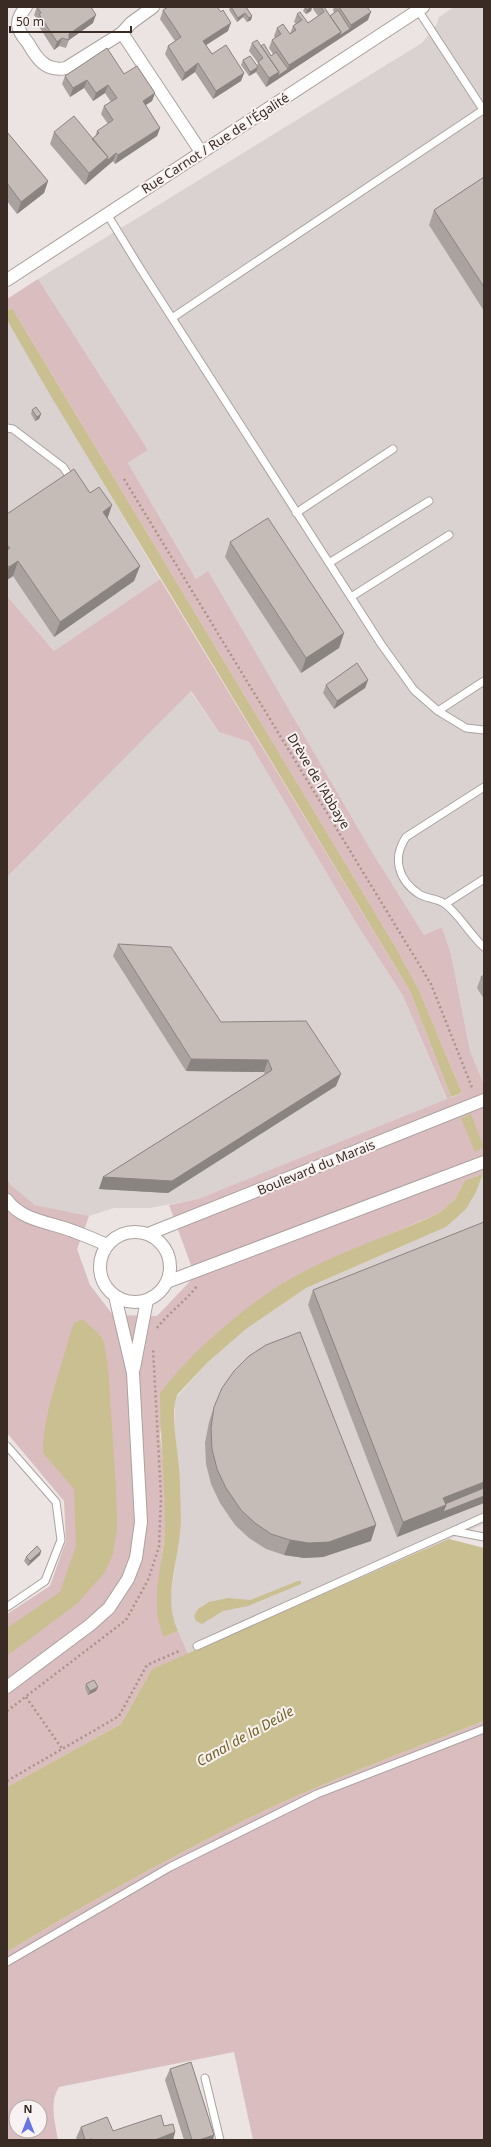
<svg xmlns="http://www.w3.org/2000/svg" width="491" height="2147" font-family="'Noto Sans',sans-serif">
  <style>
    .built { fill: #dad2d0 }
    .green { fill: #dabdbf; fill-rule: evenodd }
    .water { fill: #cabf90 }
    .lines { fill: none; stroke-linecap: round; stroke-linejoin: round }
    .lane-casing { stroke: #aba29e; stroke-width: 9 }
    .street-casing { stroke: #aba29e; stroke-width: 14 }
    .secondary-casing { stroke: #ac9f9a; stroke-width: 14 }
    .path { stroke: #ab9286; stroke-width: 2.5; stroke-dasharray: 2 3; stroke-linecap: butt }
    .lane { stroke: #fff; stroke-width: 7 }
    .street { stroke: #fff; stroke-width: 12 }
    .secondary { stroke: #fff; stroke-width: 12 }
    .wall { fill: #a9a29e }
    .shaded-wall { fill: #8a8481 }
    .building { fill: #c5bcb8; stroke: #8a8481 }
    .labels { text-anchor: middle; stroke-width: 4; stroke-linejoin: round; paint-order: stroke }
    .street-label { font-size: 13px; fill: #3a2c24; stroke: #f8f3f2 }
    .water-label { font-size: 14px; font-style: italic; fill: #706224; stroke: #f8f3f2 }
  </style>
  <rect width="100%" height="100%" fill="#ebe4e2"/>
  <path class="built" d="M454 7H484L483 1085 470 1051 451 954 442 927 424 935 372 852 208 572 196 579 128 463 148 450 38 279 422 43 437 24 439 17Z
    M7 320 160 579 54 651 7 596Z
    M190 691 219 732 249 742 358 926 403 996 447 1100 198 1199 150 1208H114L89 1216 35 1205 11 1185 7 1179V877Z
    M484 1157V1524L188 1654 173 1621 170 1601 180 1531V1481L175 1433V1399L208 1362 246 1329 306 1288 446 1227 476 1192 483 1174Z"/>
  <path class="green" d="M38 279 148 450 128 463 196 579 208 571 372 852 424 935 442 927 451 954 470 1051 484 1085 483 1174 465 1180 455 1199 439 1213 297 1275 235 1319 200 1351 167 1384 160 1435 165 1479V1530L161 1563 164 1637 178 1631 188 1654 152 1669 121 1724 7 1787V1614L50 1586 66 1541 64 1501 7 1433V1179L11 1185 35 1205 89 1216 77 1249 90 1285 113 1315 157 1316 195 1276 169 1205 198 1199 447 1099 403 996 358 926 249 742 219 732 191 691 7 877V596L54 651 160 579 410 991 451 1097 450 1098 470 1090 462 1093 419 990 395 946 12 308 7 311V299Z
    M484 1721V2140H253L234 2052 59 2087C49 2103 55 2122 58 2140H7V1952C82 1906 160 1863 239 1823 318 1784 402 1753 484 1721ZM16 2107H40V2131H16Z"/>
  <path class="water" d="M12 308 395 946 419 990 462 1093 451 1097 410 991 49 393 7 320V311Z
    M471 1114 484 1147 475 1152 461 1118Z
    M483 1174 476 1192 466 1209 446 1227 306 1288 246 1329 208 1362 178 1394C168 1410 181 1463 180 1484 180 1500 182 1517 180 1533 177 1566 163 1600 178 1631L164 1637C147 1599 165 1563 165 1524 165 1480 160 1437 160 1393 192 1351 251 1300 297 1275 341 1251 393 1235 439 1213L455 1199 465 1180Z
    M82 1319 99 1334 104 1342 108 1366 116 1488 117 1530 113 1554 105 1572 78 1603 7 1656V1628L60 1592 76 1546 74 1489 43 1453C42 1417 62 1366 71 1331L74 1323Z
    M449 1539 484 1548V1721C402 1753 318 1784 239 1823 160 1863 82 1906 7 1952V1787L121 1724 152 1669Z
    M298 1581H301V1584L248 1606 223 1611 202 1624 196 1621 194 1616 198 1609 209 1602 228 1598 250 1600Z"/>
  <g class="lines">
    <g class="lane-casing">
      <path id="lane" d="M418 10 484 111
        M107 214 140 268 381 644 414 690 438 711 484 681
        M172 318 483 110
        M7 428 13 429 63 467 72 480
        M296 513 393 449
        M329 563 429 501
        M351 597 449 535
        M438 711 466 728 484 730
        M484 787 406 837C392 858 398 880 419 894 427 899 437 898 445 904 460 915 469 934 484 947
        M445 904 484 879
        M7 1446 56 1502 61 1540 45 1581 7 1607
        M453 1531 484 1517
        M197 1646 453 1531 484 1537
        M7 1962 170 1867 317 1794 484 1729
        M205 2078 220 2140"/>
    </g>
    <g class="street-casing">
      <path id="street" d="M26 7C22 12 18 17 18 24 18 31 24 38 28 43 37 59 46 72 66 68L122 33 131 23 153 7
        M122 33 201 152
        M7 1200C22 1221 50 1222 73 1231 84 1235 96 1240 107 1245
        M100 1267a35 35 0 1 1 70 0a35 35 0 1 1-70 0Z
        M148 1234 484 1100
        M167 1282 484 1162
        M134 1368 147 1300
        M7 1687 90 1625 109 1608 128 1579 136 1558 141 1522 133 1373 115 1296"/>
    </g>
    <g class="secondary-casing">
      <path id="secondary" d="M7 280 423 7"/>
    </g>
    <path class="path" d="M124 479 431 984 473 1090
      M157 1328C169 1312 185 1302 197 1286
      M26 1697 63 1750
      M7 1711 126 1620 148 1580 159 1547 161 1497 153 1348
      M7 1781 119 1716 147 1665 179 1651"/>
    <use href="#lane" class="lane"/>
    <use href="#street" class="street"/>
    <use href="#secondary" class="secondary"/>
  </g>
  <path class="wall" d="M37 7 93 23 69 40 66 48 59 46 54 50 36 22 37 19 34 15Z
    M230 7H246L252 16 251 20 247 22 243 17 237 22 229 10Z
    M305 7H312L311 11 306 14 303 11Z
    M314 7H324L330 16 334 13 333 10 334 7H367L368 20 266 87 256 72 249 76 241 65 243 60 257 66 258 63 249 51 252 43 261 46 271 56 273 54 269 48 272 40 275 38 274 36 277 28 290 34 293 26 296 24 294 22 297 14 308 23 318 16 313 9Z
    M163 10 228 31 206 45 212 54 244 73 241 81 213 99 195 72 182 81 165 54 168 46 175 41 160 19Z
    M124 74 155 93 152 101 145 105 160 128 157 136 115 164 113 161 85 185 50 144 54 132 92 139 95 137 97 131 108 124 101 114 104 106 111 102 105 93 93 101 84 88 70 97 62 84 65 76Z
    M7 132 48 181 44 193 17 214 7 201Z
    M484 177V311L429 225 434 210Z
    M32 410 41 414 39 419 35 421 31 414Z
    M7 514 107 518 140 566 134 581 54 637 13 576 7 580Z
    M230 542 344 633 339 648 301 673 225 557Z
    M368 680 365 688 334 709 323 693 326 685Z
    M118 944 221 1022 336 1086 168 1193 99 1189 103 1177 265 1074 264 1072 186 1071 113 956Z
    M484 975V999L477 988 481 977Z
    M313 1290 484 1503 397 1537 308 1305Z
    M214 1407 371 1541 323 1557 304 1558 284 1555 266 1549 249 1538 235 1525 220 1503 211 1484 206 1464 205 1443 209 1422Z
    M41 1551 40 1555 28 1566 24 1561 26 1557Z
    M86 1684 98 1687 96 1691 88 1695 85 1688Z
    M170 2069 214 2135 213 2140H184L165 2080Z
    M164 2126 175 2132 173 2140H77L76 2138 81 2127 113 2131Z"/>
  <path class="shaded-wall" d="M311 7H312L311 11 306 14 307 10Z
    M371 12 368 20 266 87 269 78 279 72 288 69 289 65 341 32 350 29 351 25Z
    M245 13 243 17 237 22 238 18Z
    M96 15 93 23 69 40V34Z
    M252 16 251 20 247 22 249 18Z
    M231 23 228 31 200 49 203 41Z
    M62 38 59 46 54 50 57 42Z
    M198 63 195 72 182 81 185 73Z
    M258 67 256 72 249 76 250 72Z
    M244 73 241 81 213 99 216 91Z
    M87 80 84 88 70 97 73 88Z
    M108 85 105 93 93 101 96 93Z
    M155 93 152 101 140 109 143 101Z
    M160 128 157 136 115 164 118 155Z
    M116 153 113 161 85 185 89 173 108 157Z
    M48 181 44 193 17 214 21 202Z
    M41 414 39 419 35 421 37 417Z
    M112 505 107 520 103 512Z
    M18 561 13 576 7 580V572L9 567Z
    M140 566 134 581 54 637 60 622Z
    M344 633 339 648 301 673 306 658Z
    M368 680 365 688 334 709 337 701Z
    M191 1059 268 1060 264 1072 186 1071Z
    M341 1074 336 1086 168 1193 99 1189 103 1177Z
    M484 1482V1503L397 1537 403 1522 443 1498Z
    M376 1525 371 1541 323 1557 304 1558 284 1555 290 1540Z
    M41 1551 40 1555 28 1566 30 1561Z
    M98 1687 96 1691 88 1695 90 1691Z
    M175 2132 173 2140H155Z
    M214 2135 213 2140H199Z"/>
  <path class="building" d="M37 7H91L96 15 69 34V40L62 38 57 42 39 14 41 13Z
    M168 7H217L221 12 223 10 231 23 203 41 212 54 226 45 244 73 216 91 198 63 185 73 168 46 181 37 163 10Z
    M231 7H246L252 16 249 18 245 13 238 18Z
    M305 7H311L307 10Z
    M321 7H324L341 32 289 65 272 40 281 34 277 28 283 24 290 34 296 30 293 26 302 20 297 14 300 12 308 23 324 12Z
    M339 7H367L371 12 351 25Z
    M338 10 350 29 339 36 341 32 330 16Z
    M257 40 279 72 269 78 258 62 263 58 252 43Z
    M264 44 271 56 276 52 288 69 278 76 279 72 261 46Z
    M107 48 124 74 137 66 155 93 143 101 160 128 118 155 116 153 107 161 108 157 92 139 99 133 97 131 113 120 104 106 117 98 108 85 96 93 87 80 73 88 65 76Z
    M250 56 258 67 250 72 243 60Z
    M74 116 108 157 89 173 54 132Z
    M7 132 48 181 21 202 7 183Z
    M484 177V287L434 210Z
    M36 407 41 414 37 417 32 410Z
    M74 469 90 493 99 487 112 505 103 512 140 566 60 622 18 561 9 567 7 565V550L10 548 7 545V514Z
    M268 518 344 633 306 658 230 542Z
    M357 663 368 680 337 701 326 685Z
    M118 944 171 947 221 1022 306 1021 341 1074 172 1181 103 1177 272 1070 268 1060 191 1059Z
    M484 975V981L481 977Z
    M484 1222V1482L443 1498 446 1505 403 1522 313 1290Z
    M300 1332 376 1525 329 1542 309 1543 290 1540 271 1534 255 1523 241 1510 226 1488 217 1469 212 1449 211 1428 214 1407 222 1388 234 1371 249 1356 266 1345Z
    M484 1488V1496L443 1512 446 1505 445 1504Z
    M37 1546 41 1551 30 1561 26 1557Z
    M94 1680 98 1687 90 1691 86 1684Z
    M191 2062 214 2135 199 2140H192L170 2069Z
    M161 2115 164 2126 173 2124 175 2132 155 2140H92V2139L85 2140 81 2127 107 2117 113 2131Z"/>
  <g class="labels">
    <g class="street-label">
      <text transform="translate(215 143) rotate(-33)" y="5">Rue Carnot / Rue de l'Égalité</text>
      <text transform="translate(319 781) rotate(59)" y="5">Drève de l'Abbaye</text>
      <text transform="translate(316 1167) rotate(-22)" y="5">Boulevard du Marais</text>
    </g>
    <g class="water-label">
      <text transform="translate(245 1736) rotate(-29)" y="5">Canal de la Deûle</text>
    </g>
  </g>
  <rect width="491" height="2147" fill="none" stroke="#3a2c24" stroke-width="16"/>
  <g transform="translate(28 2119)"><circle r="19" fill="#f8f3f2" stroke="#aca3a0"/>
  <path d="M0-3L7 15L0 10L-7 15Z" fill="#6774e4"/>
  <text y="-6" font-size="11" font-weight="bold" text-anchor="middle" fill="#3a2c24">N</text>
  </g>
  <path d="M10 26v6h121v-6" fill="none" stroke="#3a2c24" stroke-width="2"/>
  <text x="16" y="26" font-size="12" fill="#3a2c24" stroke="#f8f3f2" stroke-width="3" paint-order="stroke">50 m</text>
</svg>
